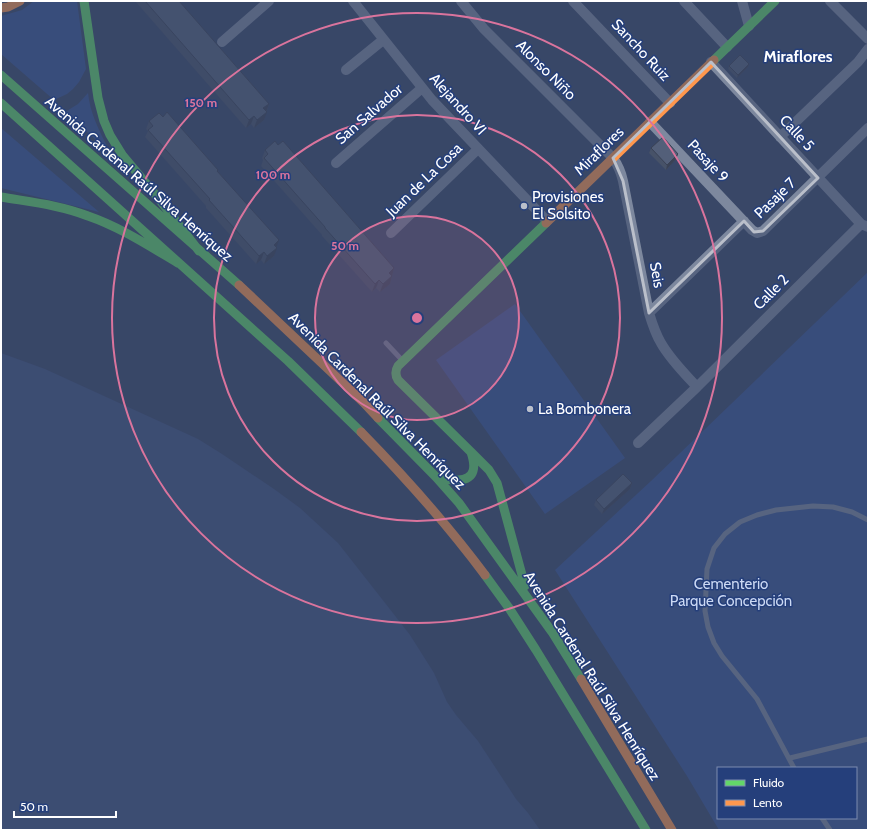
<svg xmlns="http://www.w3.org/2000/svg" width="869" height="831" font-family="Cabin,sans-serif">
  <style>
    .green { fill: #395592; fill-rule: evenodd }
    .water { fill: #40547f }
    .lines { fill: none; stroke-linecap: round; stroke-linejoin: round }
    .lane { stroke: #7d889e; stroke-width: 5 }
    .street { stroke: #7d889e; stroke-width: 10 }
    .fast { stroke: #63d668; stroke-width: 9 }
    .slow { stroke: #ff974d; stroke-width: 9 }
    .wall { fill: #475268 }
    .shaded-wall { fill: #3a4255 }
    .building { fill: #535f79; stroke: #3a4255 }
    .marked { fill: none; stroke: #babfca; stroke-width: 3; stroke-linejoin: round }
    .ring { fill: none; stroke: #da749d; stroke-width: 2 }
    .poi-dot { fill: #babfca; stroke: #253f7b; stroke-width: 1.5 }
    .labels { text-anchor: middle; stroke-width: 3; stroke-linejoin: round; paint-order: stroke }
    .street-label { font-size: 15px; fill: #fff; stroke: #253f7b }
    .poi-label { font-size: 15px; fill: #fff; stroke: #253f7b; text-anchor: start }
    .park-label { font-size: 15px; fill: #ccd9f4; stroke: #253f7b }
    .neighbourhood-label { font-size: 16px; font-weight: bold; fill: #fff; stroke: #253f7b }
    .centre { fill: #da749d; stroke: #253f7b; stroke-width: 2 }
    .ring-label { font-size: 12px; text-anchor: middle; font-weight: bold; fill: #da749d; stroke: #253f7b; stroke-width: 3; stroke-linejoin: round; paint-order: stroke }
  </style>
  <rect width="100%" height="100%" fill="#394767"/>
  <path class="green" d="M34 1H77L86 69 79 82 73 89 67 94 54 100 1 54V16L22 10Z
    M88 93C90 113 99 130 108 148L106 149 65 112 78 104Z
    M1 128 99 212 1 188Z
    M868 272V830H719L687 776 555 570 651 481ZM718 768H856V818H718Z
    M515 304 625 458 545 514 436 360Z"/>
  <path class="water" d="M1 353 45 369 198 439 222 454 274 489 300 508 338 543 389 608 410 635 434 673 447 702 456 715 478 741 516 799 528 813 540 830H1Z"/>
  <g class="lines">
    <path class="lane" d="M386 343 401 359
      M790 758 868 739
      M794 768 757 699 722 656 714 643 708 627 705 611 707 569 714 548 725 534 740 522 757 515 776 510 813 506 833 507 852 512 868 520
      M822 818 830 830"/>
    <path class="street" d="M353 1 432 100 547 221
      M461 1 484 29 613 158C618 165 621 172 623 181L649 313C652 323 655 333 661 343 670 359 684 373 697 387
      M573 1 670 103
      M684 1 727 47
      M742 1 749 26
      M830 1 868 39
      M222 42 269 1
      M711 62 861 224 868 227
      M346 70 383 40
      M650 122 752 230 757 233 763 231 868 128
      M780 137 858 62 868 49
      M336 163 422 88
      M391 233 478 149
      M649 313 744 221
      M638 443 697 387 861 224"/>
    <path class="fast" d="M84 1 98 98 104 121 110 135 123 156 159 199 199 251
      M714 60 775 1
      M1 75 239 285
      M1 103 288 361 361 432
      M1 197C30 202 60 205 88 216 120 227 149 246 178 263
      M378 418 436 477 459 503 552 632 581 679
      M471 452 398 380C395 375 395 371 398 366L546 223
      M471 452 489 470 497 483 525 586
      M436 477C446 479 469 485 473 471 475 465 473 458 471 452
      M485 575 509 608 536 650 646 830"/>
    <path class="slow" d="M1 8 8 7 20 1
      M546 223 714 60
      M239 285 364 403 378 418
      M361 432C405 477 447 524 485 575
      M581 679 672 830"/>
  </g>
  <path class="wall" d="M135 1H179L269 104 264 120 254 128 251 124 246 128Z
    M749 64 748 67 737 78 728 69 729 66Z
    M163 117 218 170V171L276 247 274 256 264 264 261 260 256 264 206 208V206L145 137 148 131 146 129 149 121Z
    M278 145 334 199 394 268 390 284 380 292 376 288 372 292 322 236V235L261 166 263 160 262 158 265 150Z
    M651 148 678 154 676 159 666 170 649 153Z
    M632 483 630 489 602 514 594 505 596 500Z"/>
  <path class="shaded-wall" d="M749 64 748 67 737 78 738 75Z
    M269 104 266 112 263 108Z
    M267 112 264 120 254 128 257 120Z
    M254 116 251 124 246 128 249 120Z
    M678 154 676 159 666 170 667 165Z
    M279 240 276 248 274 245Z
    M277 248 274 256 264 264 267 256Z
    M264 252 261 260 256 264 259 256Z
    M394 268 392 276 389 273Z
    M392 276 390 284 380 292 383 284Z
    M379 280 376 288 372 292 375 284Z
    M632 483 630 489 602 514 604 509Z"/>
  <path class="building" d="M145 1H179L269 104 263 108 267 112 257 120 254 116 249 120Z
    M740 55 749 64 738 75 729 66Z
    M167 112 218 170 217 171 279 240 274 245 277 248 267 256 264 252 259 256 209 200 210 199 148 130 153 126 149 121 159 113 163 117Z
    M663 137 678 154 667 165 651 148Z
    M275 141 278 145 283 141 394 268 389 273 392 276 383 284 379 280 375 284 325 228V227L264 158 268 154 265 150Z
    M623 474 632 483 604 509 596 500Z"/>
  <path d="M0 0H869V831H0ZM711 62 818 178 763 231 754 232 744 221 649 313 623 181 613 158Z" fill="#394767" fill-opacity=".55" fill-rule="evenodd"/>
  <path class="marked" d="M711 62 818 178 763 231 754 232 744 221 649 313 623 181 613 158Z"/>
  <circle cx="417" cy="318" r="102" fill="#da749d" fill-opacity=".12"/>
  <g class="ring">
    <circle cx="417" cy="318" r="102"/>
    <circle cx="417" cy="318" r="203"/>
    <circle cx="417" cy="318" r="305"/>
  </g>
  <g class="poi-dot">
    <circle cx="524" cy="206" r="4"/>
    <circle cx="530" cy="409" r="4"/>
  </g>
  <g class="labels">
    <g class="street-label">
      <text transform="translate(641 50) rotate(47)" y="5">Sancho Ruiz</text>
      <text transform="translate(546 70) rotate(45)" y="5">Alonso Niño</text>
      <text transform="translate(458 104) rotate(48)" y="5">Alejandro VI</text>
      <text transform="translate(369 114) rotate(-41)" y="5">San Salvador</text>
      <text transform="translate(797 133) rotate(47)" y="5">Calle 5</text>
      <text transform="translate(599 151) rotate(-44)" y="5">Miraflores</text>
      <text transform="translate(708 161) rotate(47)" y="5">Pasaje 9</text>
      <text transform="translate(139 179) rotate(41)" y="5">Avenida Cardenal Raúl Silva Henríquez</text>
      <text transform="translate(424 180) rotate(-44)" y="5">Juan de La Cosa</text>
      <text transform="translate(775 198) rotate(-44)" y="5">Pasaje 7</text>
      <text transform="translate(657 275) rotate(79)" y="5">Seis</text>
      <text transform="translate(771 292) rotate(-45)" y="5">Calle 2</text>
      <text transform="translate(377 401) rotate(45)" y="5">Avenida Cardenal Raúl Silva Henríquez</text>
      <text transform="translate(592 676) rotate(58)" y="5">Avenida Cardenal Raúl Silva Henríquez</text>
    </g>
    <g class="poi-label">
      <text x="532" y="202">Provisiones<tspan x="532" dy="17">El Solsito</tspan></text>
      <text x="538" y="414">La Bombonera</text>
    </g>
    <g class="park-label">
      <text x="731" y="589">Cementerio<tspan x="731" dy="17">Parque Concepción</tspan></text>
    </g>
    <g class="neighbourhood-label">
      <text x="798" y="62">Miraflores</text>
    </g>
  </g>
  <circle cx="417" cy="318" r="6" class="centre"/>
  <g class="ring-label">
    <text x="201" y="107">150 m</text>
    <text x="273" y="179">100 m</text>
    <text x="345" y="250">50 m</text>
  </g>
  <rect width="869" height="831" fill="none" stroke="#ffffff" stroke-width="4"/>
  <rect x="717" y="767" width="140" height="52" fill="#253f7b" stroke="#7c8cb0"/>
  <rect x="725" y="780" width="20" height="6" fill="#63d668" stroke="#7c8cb0"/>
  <text x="753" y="787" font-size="12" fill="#ffffff">Fluido</text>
  <rect x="725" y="800" width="20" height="6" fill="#ff974d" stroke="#7c8cb0"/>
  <text x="753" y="807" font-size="12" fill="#ffffff">Lento</text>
  <path d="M14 811v6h102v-6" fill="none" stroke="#ffffff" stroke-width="2"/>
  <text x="20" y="811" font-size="12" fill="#ffffff" stroke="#253f7b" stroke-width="3" paint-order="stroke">50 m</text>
</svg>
